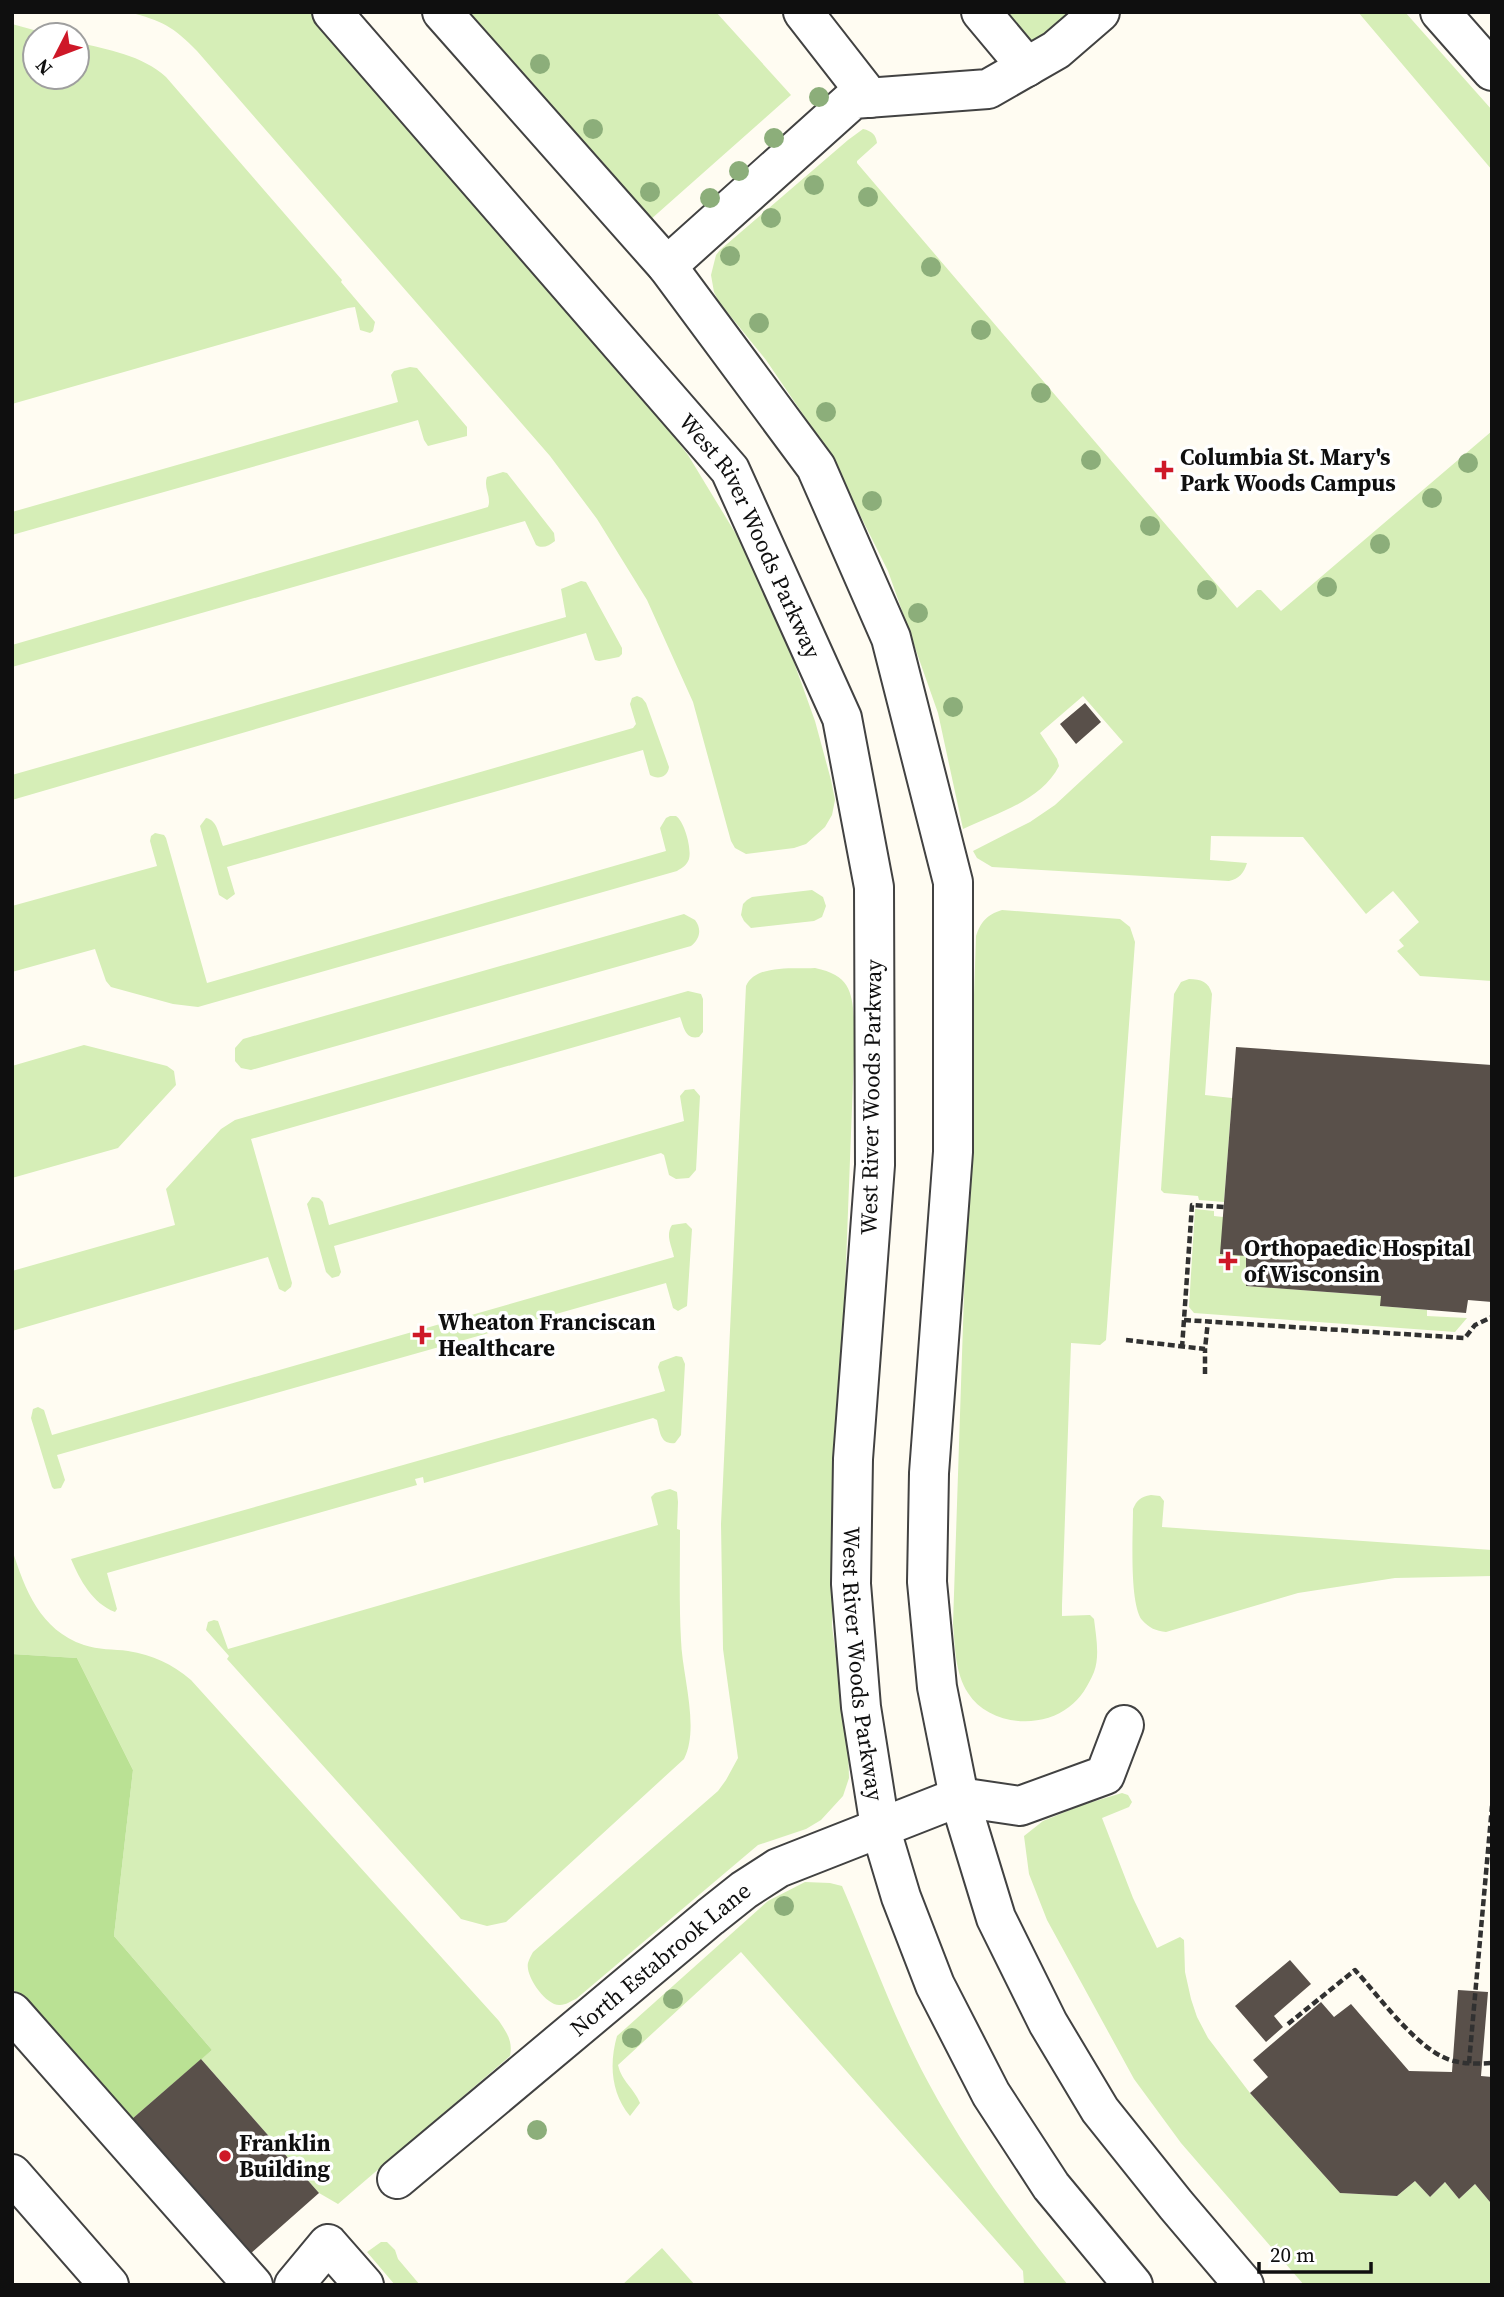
<svg xmlns="http://www.w3.org/2000/svg" width="1504" height="2297" font-family="'Source Serif 4',serif">
  <style>
    .green { fill: #d6eeb7 }
    .forest { fill: #bae194 }
    .building { fill: #59504a }
    .lines { fill: none; stroke-linecap: round; stroke-linejoin: round }
    .minor-casing { stroke: #424242; stroke-width: 42 }
    .path { stroke: #313131; stroke-width: 4.5; stroke-dasharray: 7 3.5; stroke-linecap: butt }
    .minor { stroke: #fff; stroke-width: 38 }
    .tree { fill: #8cae7a }
    .poi-dot { fill: #ce1828; stroke: #fff; stroke-width: 2.5 }
    .labels { text-anchor: middle; stroke-width: 7; stroke-linejoin: round; paint-order: stroke }
    .poi-label { font-size: 23px; font-weight: bold; fill: #0f0f0f; stroke: #fff; text-anchor: start }
    .street-label { font-size: 23px; fill: #0f0f0f; stroke: #fff }
  </style>
  <rect width="100%" height="100%" fill="#fffcf2"/>
  <path class="green" d="M129 12H310L640 392 688 455 742 544 777 615 815 721 831 780 835 800 832 815 825 827 806 844 794 848 746 854 735 848 731 841 693 702 647 600 597 519 550 456 197 51C173 26 162 21 129 12Z
    M469 12H716L791 95 650 220Z
    M999 12H1070L1036 41 1027 40Z
    M1358 12H1405L1492 110V170Z
    M12 24 52 35H35V77H77V42C108 50 142 55 166 77L342 280 341 282 375 322 373 331 370 333 360 330 355 307 348 308 12 404Z
    M863 129C872 131 876 135 877 143L857 161V163L1237 608 1257 590H1261L1281 611 1492 431V981L1420 976 1397 951 1404 946 1399 940 1419 922 1393 891 1366 914 1303 837 1211 836 1210 860 1247 863C1244 873 1239 879 1229 881L992 867 977 858 973 851 1030 822 1055 805 1123 742 1083 696 1040 733 1057 759 1059 766C1041 801 997 813 963 829L938 713 888 571 858 511 813 429 766 360 719 302 714 292 711 275 716 255 720 250 848 140Z
    M410 367 417 368 467 427V436L428 446 424 440 418 420 12 535V512L398 402 391 375 394 371Z
    M503 472 507 473 554 533 555 541C549 546 542 549 536 545L525 521 12 667V645L488 507C492 497 483 488 487 477Z
    M581 581 586 582 622 648V654L619 657 599 661 595 660 586 633 12 800V775L566 617 561 589Z
    M637 696 642 698 646 703 669 767C668 777 658 780 650 775L643 750 227 867 235 894 227 900 219 895 200 826 206 818C218 820 219 837 223 846L633 728 636 724 630 704 632 698Z
    M670 816H676C684 821 692 848 689 859 687 865 682 868 677 871L198 1007 173 1004 111 987 106 981 95 949 12 972V906L157 866 150 841 151 836 155 833 164 835 166 838 207 983 666 851 660 828 666 818Z
    M812 890 823 897 826 906 822 917 814 921 751 928 744 921 741 915 743 904 747 900 752 897Z
    M1002 910 1120 919 1130 927 1135 942 1106 1340 1100 1345 1071 1343 1062 1605V1616L1090 1615 1094 1619C1096 1636 1100 1656 1094 1672 1088 1686 1081 1698 1069 1707 1040 1730 988 1725 968 1693 955 1673 955 1647 953 1624L976 936C981 922 986 915 1002 910Z
    M684 914 695 920C702 929 700 939 691 946L251 1070 241 1068 235 1061V1048L243 1039Z
    M815 968C854 976 852 996 855 1030L832 1626 848 1742 849 1778 843 1796 821 1820 806 1829 758 1845 576 1999C571 2001 566 2005 560 2005 546 2006 525 1976 528 1963 529 1959 531 1956 533 1952L718 1791 726 1780 738 1758 723 1649 721 1524 746 986C756 964 793 969 815 968Z
    M1189 979C1201 979 1209 982 1212 994L1205 1095 1232 1098 1224 1202 1199 1200 1198 1196 1164 1193 1161 1190 1174 994 1181 982Z
    M688 991 701 994 703 999V1032L699 1037C685 1040 684 1027 680 1017L251 1139 292 1283 291 1287 285 1292 279 1289 268 1257 12 1331V1271L175 1225 166 1189 221 1129 235 1120Z
    M84 1045 167 1066 174 1071 176 1085 118 1148 12 1178V1066Z
    M694 1089 700 1096 696 1170 689 1178 676 1179 669 1175 664 1155 661 1153 334 1246 341 1272 339 1276 332 1278 326 1272 307 1204 312 1197 319 1198 323 1202 329 1225 684 1121 680 1096 685 1090Z
    M1195 1209 1214 1211V1216L1223 1217 1246 1256V1286L1381 1296V1306L1427 1310V1316L1467 1318 1455 1332 1194 1313 1189 1307Z
    M686 1223 692 1229 687 1306 678 1311 673 1308 666 1283 57 1455 65 1480 61 1488 54 1489 52 1487 31 1418 33 1409 38 1407 44 1410 52 1435 674 1257C672 1246 665 1236 672 1225Z
    M676 1356 682 1357 685 1364 681 1435 675 1443C660 1445 660 1431 657 1420L653 1418 424 1483 423 1477 415 1479 417 1485 107 1573 117 1609 115 1612C92 1603 80 1580 71 1559L665 1391 658 1367 660 1362Z
    M670 1489 677 1492 678 1502 677 1529 680 1530C680 1567 679 1603 681 1640 682 1675 700 1728 684 1759L506 1922 487 1926 461 1919 227 1659 229 1656 206 1630 208 1622 214 1620 218 1621 228 1649 658 1525 651 1497 655 1493Z
    M1151 1495 1160 1496 1164 1501 1162 1527 1492 1550V1576L1395 1578 1298 1593 1166 1632C1156 1631 1149 1628 1142 1620 1129 1603 1133 1534 1133 1509 1137 1500 1140 1497 1151 1495Z
    M12 1549C25 1590 40 1630 84 1645 98 1650 114 1649 128 1651 153 1655 172 1664 191 1680L499 2021C507 2033 513 2041 510 2056L338 2204 319 2193 201 2059 212 2050 114 1936 133 1770 77 1658 12 1654Z
    M1122 1793 1128 1795 1132 1802 1129 1807 1102 1818 1133 1898 1157 1948 1180 1937 1184 1940 1185 1972 1191 1999 1197 2017 1208 2038 1250 2093 1340 2193 1397 2196 1415 2181 1430 2197 1445 2182 1459 2199 1475 2184 1490 2202 1492 2201V2285H1304L1181 2143 1134 2079 1047 1920 1029 1874 1024 1836 1043 1821 1082 1805Z
    M805 1882 830 1883 842 1886C870 1951 894 2019 928 2082 967 2155 1016 2221 1068 2285H1024L1023 2271 741 1952 618 2065C622 2082 634 2088 640 2103L630 2116C611 2093 609 2064 617 2036L768 1901Z
    M381 2242H387L395 2250 398 2259 420 2285H395L367 2252Z
    M662 2248 695 2285H621H622Z"/>
  <path class="forest" d="M12 1654 77 1658 133 1770 114 1936 212 2050 132 2119 12 1988Z"/>
  <path class="building" d="M1085 703 1101 722 1076 744 1060 724Z
    M1236 1047 1492 1065V1302L1468 1300 1466 1313 1380 1306 1381 1296 1246 1286V1256L1220 1254Z
    M1290 1960 1311 1984 1274 2016 1283 2027 1266 2042 1235 2006Z
    M1458 1990 1488 1992 1481 2076 1492 2077V2201L1490 2202 1475 2184 1459 2199 1445 2182 1430 2197 1415 2181 1397 2196 1340 2193 1250 2093 1268 2077 1253 2060 1321 2002 1334 2017 1351 2004 1409 2071 1452 2072Z
    M201 2059 319 2193 250 2254 132 2119Z"/>
  <g class="lines">
    <g class="minor-casing">
      <g id="minor">
        <path id="s1" d="M332 12 730 470 842 718 874 887 875 1165 853 1459 851 1584 861 1707 880 1827 901 1897 935 1985 991 2094 1051 2186 1133 2285"/>
        <path d="M442 12 667 266 816 467 891 638 953 882V1152L929 1473 927 1582 937 1687 959 1797 996 1918 1048 2023 1100 2110 1176 2205 1244 2285"/>
        <path d="M803 12 870 98"/>
        <path d="M981 12 1027 67"/>
        <path d="M1440 12 1492 71"/>
        <path d="M667 266 853 99 988 89 1056 50 1100 12"/>
        <path d="M12 2012 253 2285"/>
        <path d="M12 2174 109 2285"/>
        <path id="s2" d="M397 2179 710 1917 744 1890 778 1868 959 1797 1020 1806 1105 1775 1124 1725"/>
        <path d="M294 2285 328 2244 364 2285"/>
      </g>
    </g>
    <path class="path" d="M1184 1320 1465 1338 1475 1325 1492 1317
      M1126 1340 1205 1349 1208 1321
      M1182 1348 1192 1205 1224 1207
      M1205 1374V1349
      M1288 2024 1355 1970C1379 1996 1419 2053 1454 2061 1465 2064 1480 2064 1492 2063
      M1469 2063 1492 1806"/>
    <use href="#minor" class="minor"/>
  </g>
  <g class="tree">
    <circle cx="540" cy="64" r="10"/>
    <circle cx="819" cy="97" r="10"/>
    <circle cx="593" cy="129" r="10"/>
    <circle cx="774" cy="138" r="10"/>
    <circle cx="739" cy="171" r="10"/>
    <circle cx="814" cy="185" r="10"/>
    <circle cx="650" cy="192" r="10"/>
    <circle cx="868" cy="197" r="10"/>
    <circle cx="710" cy="198" r="10"/>
    <circle cx="771" cy="218" r="10"/>
    <circle cx="730" cy="256" r="10"/>
    <circle cx="931" cy="267" r="10"/>
    <circle cx="759" cy="323" r="10"/>
    <circle cx="981" cy="330" r="10"/>
    <circle cx="1041" cy="393" r="10"/>
    <circle cx="826" cy="412" r="10"/>
    <circle cx="1091" cy="460" r="10"/>
    <circle cx="1468" cy="463" r="10"/>
    <circle cx="1432" cy="498" r="10"/>
    <circle cx="872" cy="501" r="10"/>
    <circle cx="1150" cy="526" r="10"/>
    <circle cx="1380" cy="544" r="10"/>
    <circle cx="1327" cy="587" r="10"/>
    <circle cx="1207" cy="590" r="10"/>
    <circle cx="918" cy="613" r="10"/>
    <circle cx="953" cy="707" r="10"/>
    <circle cx="784" cy="1906" r="10"/>
    <circle cx="673" cy="1999" r="10"/>
    <circle cx="632" cy="2038" r="10"/>
    <circle cx="537" cy="2130" r="10"/>
  </g>
  <g class="poi-dot">
    <path d="M1160.5 459.5h7v7h7v7h-7v7h-7v-7h-7v-7h7z"/>
    <path d="M1224.5 1250.5h7v7h7v7h-7v7h-7v-7h-7v-7h7z"/>
    <path d="M418.5 1324.5h7v7h7v7h-7v7h-7v-7h-7v-7h7z"/>
    <circle cx="225" cy="2156" r="7"/>
  </g>
  <g class="labels">
    <g class="poi-label">
      <text x="1180" y="465">Columbia St. Mary's<tspan x="1180" dy="26">Park Woods Campus</tspan></text>
      <text x="1244" y="1256">Orthopaedic Hospital<tspan x="1244" dy="26">of Wisconsin</tspan></text>
      <text x="438" y="1330">Wheaton Franciscan<tspan x="438" dy="26">Healthcare</tspan></text>
      <text x="239" y="2151">Franklin<tspan x="239" dy="26">Building</tspan></text>
    </g>
    <g class="street-label">
      <text dy="8" stroke="none"><textPath href="#s1" startOffset="674">West River Woods Parkway</textPath></text>
      <text transform="translate(871 1097) rotate(-89)" y="8">West River Woods Parkway</text>
      <text dy="8" stroke="none"><textPath href="#s1" startOffset="1829">West River Woods Parkway</textPath></text>
      <text dy="8" stroke="none"><textPath href="#s2" startOffset="343">North Estabrook Lane</textPath></text>
    </g>
  </g>
  <rect width="1504" height="2297" fill="none" stroke="#0f0f0f" stroke-width="28"/>
  <g transform="translate(56 56) rotate(228)"><circle r="33" fill="#ffffff" stroke="#9f9f9f" stroke-width="2"/>
  <path d="M0-5L12 26L0 18L-12 26Z" fill="#ce1828"/>
  <text y="-10" font-size="19" font-weight="bold" text-anchor="middle" fill="#0f0f0f">N</text>
  </g>
  <path d="M1259 2262v10h112v-10" fill="none" stroke="#0f0f0f" stroke-width="3.5"/>
  <text x="1270" y="2262" font-size="21" fill="#0f0f0f" stroke="#ffffff" stroke-width="5" paint-order="stroke">20 m</text>
</svg>
